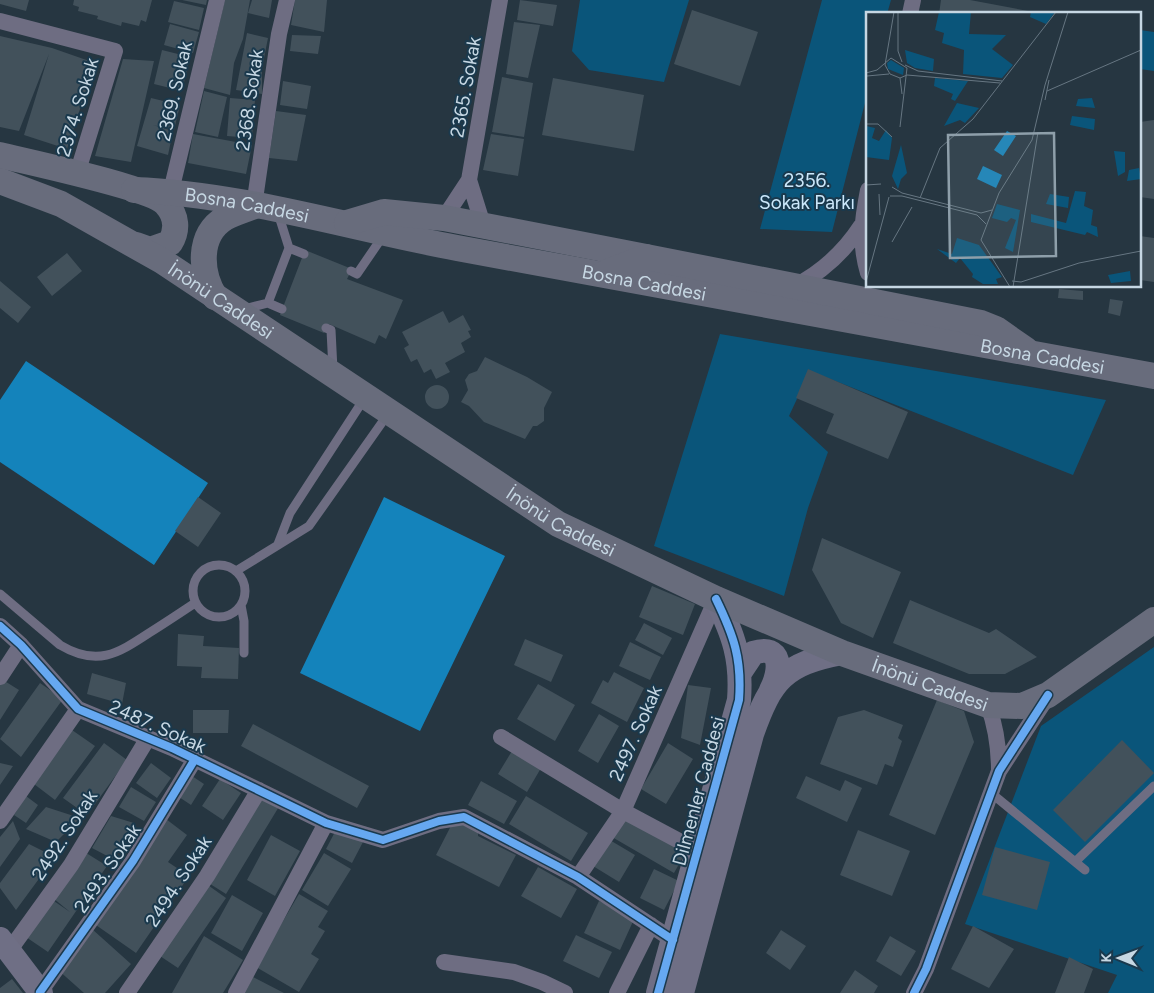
<svg xmlns="http://www.w3.org/2000/svg" width="1154" height="993" font-family="Figtree,sans-serif">
  <style>
    .green { fill: #0a557a }
    .water { fill: #1483bb }
    .building { fill: #42515b }
    .lines { fill: none; stroke-linecap: round; stroke-linejoin: round }
    .lane { stroke: #6e6d82; stroke-width: 9 }
    .street { stroke: #6e6d82; stroke-width: 16 }
    .secondary { stroke: #6f6f85; stroke-width: 24 }
    .primary { stroke: #686c7c; stroke-width: 26 }
    .cycleway-casing { stroke: #1a394d; stroke-width: 11 }
    .cycleway { stroke: #66a8f1; stroke-width: 8 }
    .labels { text-anchor: middle; stroke-width: 4; stroke-linejoin: round; paint-order: stroke }
    .street-label { font-size: 19px; fill: #c6d7e3; stroke: #1a394d }
    .park-label { font-size: 19px; fill: #cce8fb; stroke: #1a394d }
    .inset-road { fill: none; stroke: #667682; stroke-width: 1 }
    .view { fill: #8e9faa; fill-opacity: 0.15; stroke: #8e9faa; stroke-width: 2.5 }
    .inset-edge { fill: none; stroke: #c6d7e3; stroke-width: 2.5 }
  </style>
  <rect width="100%" height="100%" fill="#263641"/>
  <path class="green" d="M580 0H689L664 82 589 70 572 51Z
    M822 0H891L887 14H868V91L832 232 760 229Z
    M1140 30 1154 32V71L1140 69Z
    M720 334 1106 400 1073 475 810 371 789 416 828 452 808 508 784 596 654 546Z
    M1154 647V993H1108L1117 975 965 924 1041 726Z"/>
  <path class="water" d="M26 361 208 483 154 565 0 462V400Z
    M384 497 505 556 420 731 300 673Z"/>
  <path class="building" d="M0 0H29L26 11 0 4Z
    M74 0H152L146 22 141 20 139 26 122 22 121 26 97 19 98 16 78 11 79 7 73 5Z
    M182 0H207L206 5Z
    M225 0H250L243 39 234 63 230 95 204 88Z
    M252 0H272L269 18 248 13Z
    M295 0H327L324 32 291 25Z
    M520 0 557 5 553 26 517 20Z
    M941 0H970L1044 14H939Z
    M174 1 204 8 199 30 168 22Z
    M692 10 758 32 740 86 674 64Z
    M514 22 540 25 528 78 506 74Z
    M170 24 199 32 193 53 164 45Z
    M247 33 268 38 262 68V94L236 90Z
    M292 35 321 36 318 54 290 51Z
    M0 36 52 48 95 63 67 149 24 135 49 54 19 131 0 127Z
    M162 50 190 57 182 91 154 84Z
    M123 59 154 61 131 162 95 156Z
    M502 77 533 83 524 137 492 132Z
    M553 78 644 95 634 151 542 135Z
    M283 81 311 86 307 109 280 105Z
    M204 91 227 97 218 137 195 132Z
    M151 98 180 105 174 130 153 125 173 131 168 155 137 146Z
    M230 98 255 100 252 138 227 136Z
    M276 111 306 115 297 161 269 158Z
    M1154 120V199L1140 197V122Z
    M193 134 252 145 246 174 188 163Z
    M491 134 524 139 518 176 483 170Z
    M1140 236 1154 238V282L1140 280Z
    M305 250 352 269 347 279 403 300 386 339 379 335 375 344 329 324 324 333 280 315Z
    M67 253 82 271 52 296 37 277Z
    M0 281 31 307 18 323 0 308Z
    M1059 289 1083 291V300L1058 298Z
    M1110 299 1123 301 1120 316 1108 313Z
    M443 311 449 323 463 315 471 330 468 331 471 337 461 343 465 352 445 363 450 372 436 379 431 369 424 373 417 359 411 362 404 348 409 345 402 332Z
    M485 357 527 377 552 392 544 408V421L537 426H533L525 439 484 422 469 406 461 402 468 390 465 380 469 374 477 371Z
    M808 369 908 412 888 459 826 433 834 414 796 398Z
    M425 397a12 12 0 1 1 24 0a12 12 0 1 1-24 0Z
    M198 497 221 513 198 547 175 531Z
    M822 538 901 572 873 638 841 623 812 570Z
    M652 586 695 604 683 635 639 617Z
    M910 600 989 633 996 629 1037 657 1005 674H969L893 643Z
    M644 623 672 638 663 655 635 640Z
    M178 634 204 636 203 646 239 648 238 679 201 678 202 667 177 666Z
    M525 639 563 655 551 682 514 665Z
    M630 642 661 657 650 680 619 666Z
    M614 672 644 688 627 722 591 703 603 680 608 683Z
    M92 673 126 683 122 704 87 694Z
    M3 680 19 690 0 720V685Z
    M40 683 63 699 21 757 0 739Z
    M538 684 575 705 555 741 517 719Z
    M688 685 711 688 700 745 681 738Z
    M937 700 964 711 974 742 935 835 889 815Z
    M193 710H229L228 733H193Z
    M864 710 903 725 898 738 902 741 893 767 885 764 877 785 820 764 838 717Z
    M599 714 619 726 598 763 578 751Z
    M253 724 369 786 357 808 241 746Z
    M72 730 95 746 55 800 34 784Z
    M1122 740 1154 773 1085 842 1053 810Z
    M104 743 127 760 87 815 63 798Z
    M668 743 693 759 666 804 641 789Z
    M512 751 541 768 527 792 498 774Z
    M0 763 13 766 0 785Z
    M151 763 171 778 157 798 136 783Z
    M192 776 204 784 191 805 179 797Z
    M806 776 840 791 845 780 862 788 847 822 796 798Z
    M220 779 241 793 223 820 202 806Z
    M481 781 517 801 504 824 468 805Z
    M131 787 156 802 144 821 119 807Z
    M260 793 280 805 226 894 207 882Z
    M26 796 38 805 26 823 14 815Z
    M526 796 588 833 571 861 509 824Z
    M46 807 80 818 56 842 26 829Z
    M625 815 687 850 674 873 612 837Z
    M111 816 134 823 113 859 92 848Z
    M166 819 187 835 168 862 189 876 136 953 93 923Z
    M454 820 478 832V836L516 855 499 887 436 855Z
    M13 821 20 839 0 867V837Z
    M337 828 363 842 352 863 326 849Z
    M858 830 910 851 892 896 840 875Z
    M271 835 300 851 275 896 247 880Z
    M608 839 635 855 619 882 593 866Z
    M29 844 55 857 16 910 0 888V883Z
    M995 847 1050 862 1037 910 982 895Z
    M83 851 107 866 48 952 23 935 48 897 70 912 53 898Z
    M324 853 351 869 328 906 302 890Z
    M538 867 577 889 561 918 521 896Z
    M654 869 679 881 664 910 640 898Z
    M205 883 226 898 178 968 157 954Z
    M299 894 328 911 318 927 325 931 311 954 319 959 299 992 256 967Z
    M232 895 263 913 242 951 211 933Z
    M599 901 635 917 620 950 584 933Z
    M973 926 1014 949 989 988 951 969Z
    M92 929 131 964 105 993H84L57 969Z
    M781 930 806 946 790 970 766 953Z
    M576 935 612 952 599 978 563 961Z
    M204 936 243 960 223 993H172Z
    M890 936 916 951 901 976 876 961Z
    M1069 957 1093 969 1084 993H1055Z
    M855 970 878 986 874 993H840Z
    M253 977 284 993H245Z
    M12 979 23 993H0V988Z"/>
  <g class="lines">
    <path class="lane" d="M278 213 289 248 304 254
      M351 271 357 274 383 236
      M268 303 289 248
      M244 309 268 303 282 309
      M326 328 331 330 333 370
      M278 544 290 513 364 399
      M193 591a26 26 0 1 1 52 0a26 26 0 1 1-52 0Z
      M236 571 309 526 388 414
      M0 594 60 645C97 667 117 654 149 633 165 623 180 613 195 603
      M241 605 244 621V653
      M991 793 1085 870
      M1075 862 1154 786"/>
    <path class="street" d="M910 14 913 0
      M0 21 115 51 77 174
      M469 180 483 225
      M868 190C862 221 859 242 868 273
      M171 191 217 0
      M254 206 279 34 287 0
      M444 218 469 180 500 0
      M795 286C822 272 844 252 861 226
      M0 626 21 645 78 709 172 748 326 823 383 840 439 821 464 817 578 877 673 940
      M0 677 21 645
      M988 705C996 727 999 747 999 771
      M501 737 623 811 698 851
      M0 821 78 709
      M578 877 623 811 716 599
      M9 951 71 865 148 738
      M444 962 514 972 542 982 565 993
      M40 992 133 861 195 759
      M127 993 207 876 259 790
      M236 993 326 823
      M617 993 651 925
      M914 993 926 969 999 771 1048 696"/>
    <path class="secondary" d="M741 671 753 653C783 643 781 671 771 690
      M0 939 41 993
      M658 993 739 700C742 659 734 636 716 599
      M682 993 752 734C771 680 784 664 842 653"/>
    <g class="primary">
      <path d="M0 155C28 162 152 188 166 204 177 216 178 230 170 243L150 250 136 245"/>
      <path id="s1" d="M0 181 61 204 162 261 558 524 716 599 842 653 988 705 1022 706 1048 695 1154 620"/>
      <path id="s2" d="M134 190C242 194 350 228 457 248 689 290 921 335 1154 376"/>
      <path d="M347 223 384 212 444 218 646 257"/>
      <path d="M603 274 646 257 981 323 996 329 1026 350"/>
      <path d="M215 297C200 273 197 235 225 218 233 213 245 210 254 206"/>
    </g>
    <g class="cycleway-casing">
      <path id="cycleway" d="M0 626 21 645 78 709 172 748 326 823 383 840 439 821 464 817 578 877 673 940
        M40 992 133 861 195 759
        M658 993 739 700C742 659 734 636 716 599
        M914 993 926 969 999 771 1048 695"/>
    </g>
    <use href="#cycleway" class="cycleway"/>
  </g>
  <g class="labels">
    <g class="street-label">
      <text transform="translate(465 87) rotate(-80)" y="7">2365. Sokak</text>
      <text transform="translate(174 91) rotate(-77)" y="7">2369. Sokak</text>
      <text transform="translate(249 100) rotate(-82)" y="7">2368. Sokak</text>
      <text transform="translate(77 107) rotate(-73)" y="7">2374. Sokak</text>
      <text dy="7" stroke="none"><textPath href="#s2" startOffset="114">Bosna Caddesi</textPath></text>
      <text dy="7" stroke="none"><textPath href="#s2" startOffset="519">Bosna Caddesi</textPath></text>
      <text dy="7" stroke="none"><textPath href="#s1" startOffset="252">İnönü Caddesi</textPath></text>
      <text dy="7" stroke="none"><textPath href="#s2" startOffset="924">Bosna Caddesi</textPath></text>
      <text dy="7" stroke="none"><textPath href="#s1" startOffset="658">İnönü Caddesi</textPath></text>
      <text dy="7" stroke="none"><textPath href="#s1" startOffset="1062">İnönü Caddesi</textPath></text>
      <text transform="translate(158 726) rotate(24)" y="7">2487. Sokak</text>
      <text transform="translate(635 733) rotate(-66)" y="7">2497. Sokak</text>
      <text transform="translate(698 791) rotate(-75)" y="7">Dilmenler Caddesi</text>
      <text transform="translate(64 835) rotate(-57)" y="7">2492. Sokak</text>
      <text transform="translate(107 868) rotate(-56)" y="7">2493. Sokak</text>
      <text transform="translate(178 881) rotate(-57)" y="7">2494. Sokak</text>
    </g>
    <g class="park-label">
      <text x="807" y="187">2356.<tspan x="807" dy="22">Sokak Parkı</tspan></text>
    </g>
  </g>
  <g transform="translate(866 12)">
    <rect width="275" height="275" fill="#263641"/>
    <path d="M73 0H105L103 22 140 23 126 37 147 53 136 66 97 62 98 38 76 31 78 21 69 18ZM165 0H189L180 12 164 5ZM39 38 68 47 67 59 49 56 41 51ZM25 48 38 56 37 63 22 57 21 51ZM69 66 102 69 89 89 85 87 87 82 68 74ZM226 86 229 96 210 94 212 87ZM91 91 113 96 99 111 94 108 78 114ZM206 104 229 107 228 118 204 113ZM0 114 9 116 6 126 13 129 20 118 26 126 23 148 0 145ZM35 133 41 161 35 167 32 177 26 164ZM248 139 259 140V160L252 164ZM273 156 275 167 261 169 263 158ZM209 179 220 180 218 194 227 198 225 213 231 215 232 225 221 220 219 223 165 210V202L200 211ZM184 182 203 185 202 196 180 192ZM131 192 154 198 147 240 139 236 150 208 145 206 141 210 126 206ZM91 226 113 233 136 265 130 267 132 272H117L106 265 107 262 94 246 90 251 71 237 86 242ZM264 259 265 269 245 271 242 263Z" fill="#0a557a"/>
    <path d="M141 119 150 124 137 144 128 138ZM117 154 136 163 130 176 111 167Z" fill="#1483bb"/>
    <path class="inset-road" d="M28 0 19 53 24 62 34 66 41 63M32 0V39L36 50M39 53 52 59 136 69M0 61 11 58 25 46 41 56 34 115M41 63 134 71M1 64 23 62M34 66 36 82M181 79 275 38M179 88 183 68M0 112H12L26 125M0 173 15 172M26 175 36 181 115 201 126 198M13 182 14 203M24 184H36L111 203 120 212M54 186 74 136 107 107 190 0M26 230 46 195M146 269 155 270 213 251 275 239M0 270 23 185M144 275 115 228 133 181 166 128 179 73 202 0M147 275 172 120"/>
    <path class="view" d="M188 121 190 244 84 246 82 123Z"/>
    <rect width="275" height="275" class="inset-edge"/>
  </g>
  <g transform="translate(1119 958) rotate(271)" stroke="#1a394d" stroke-width="4" paint-order="stroke">
  <path d="M0-4L9 19L0 12L-9 19Z" fill="#c6d7e3"/>
  <text y="-8" font-size="14" font-weight="bold" text-anchor="middle" fill="#c6d7e3">K</text>
  </g>
</svg>
